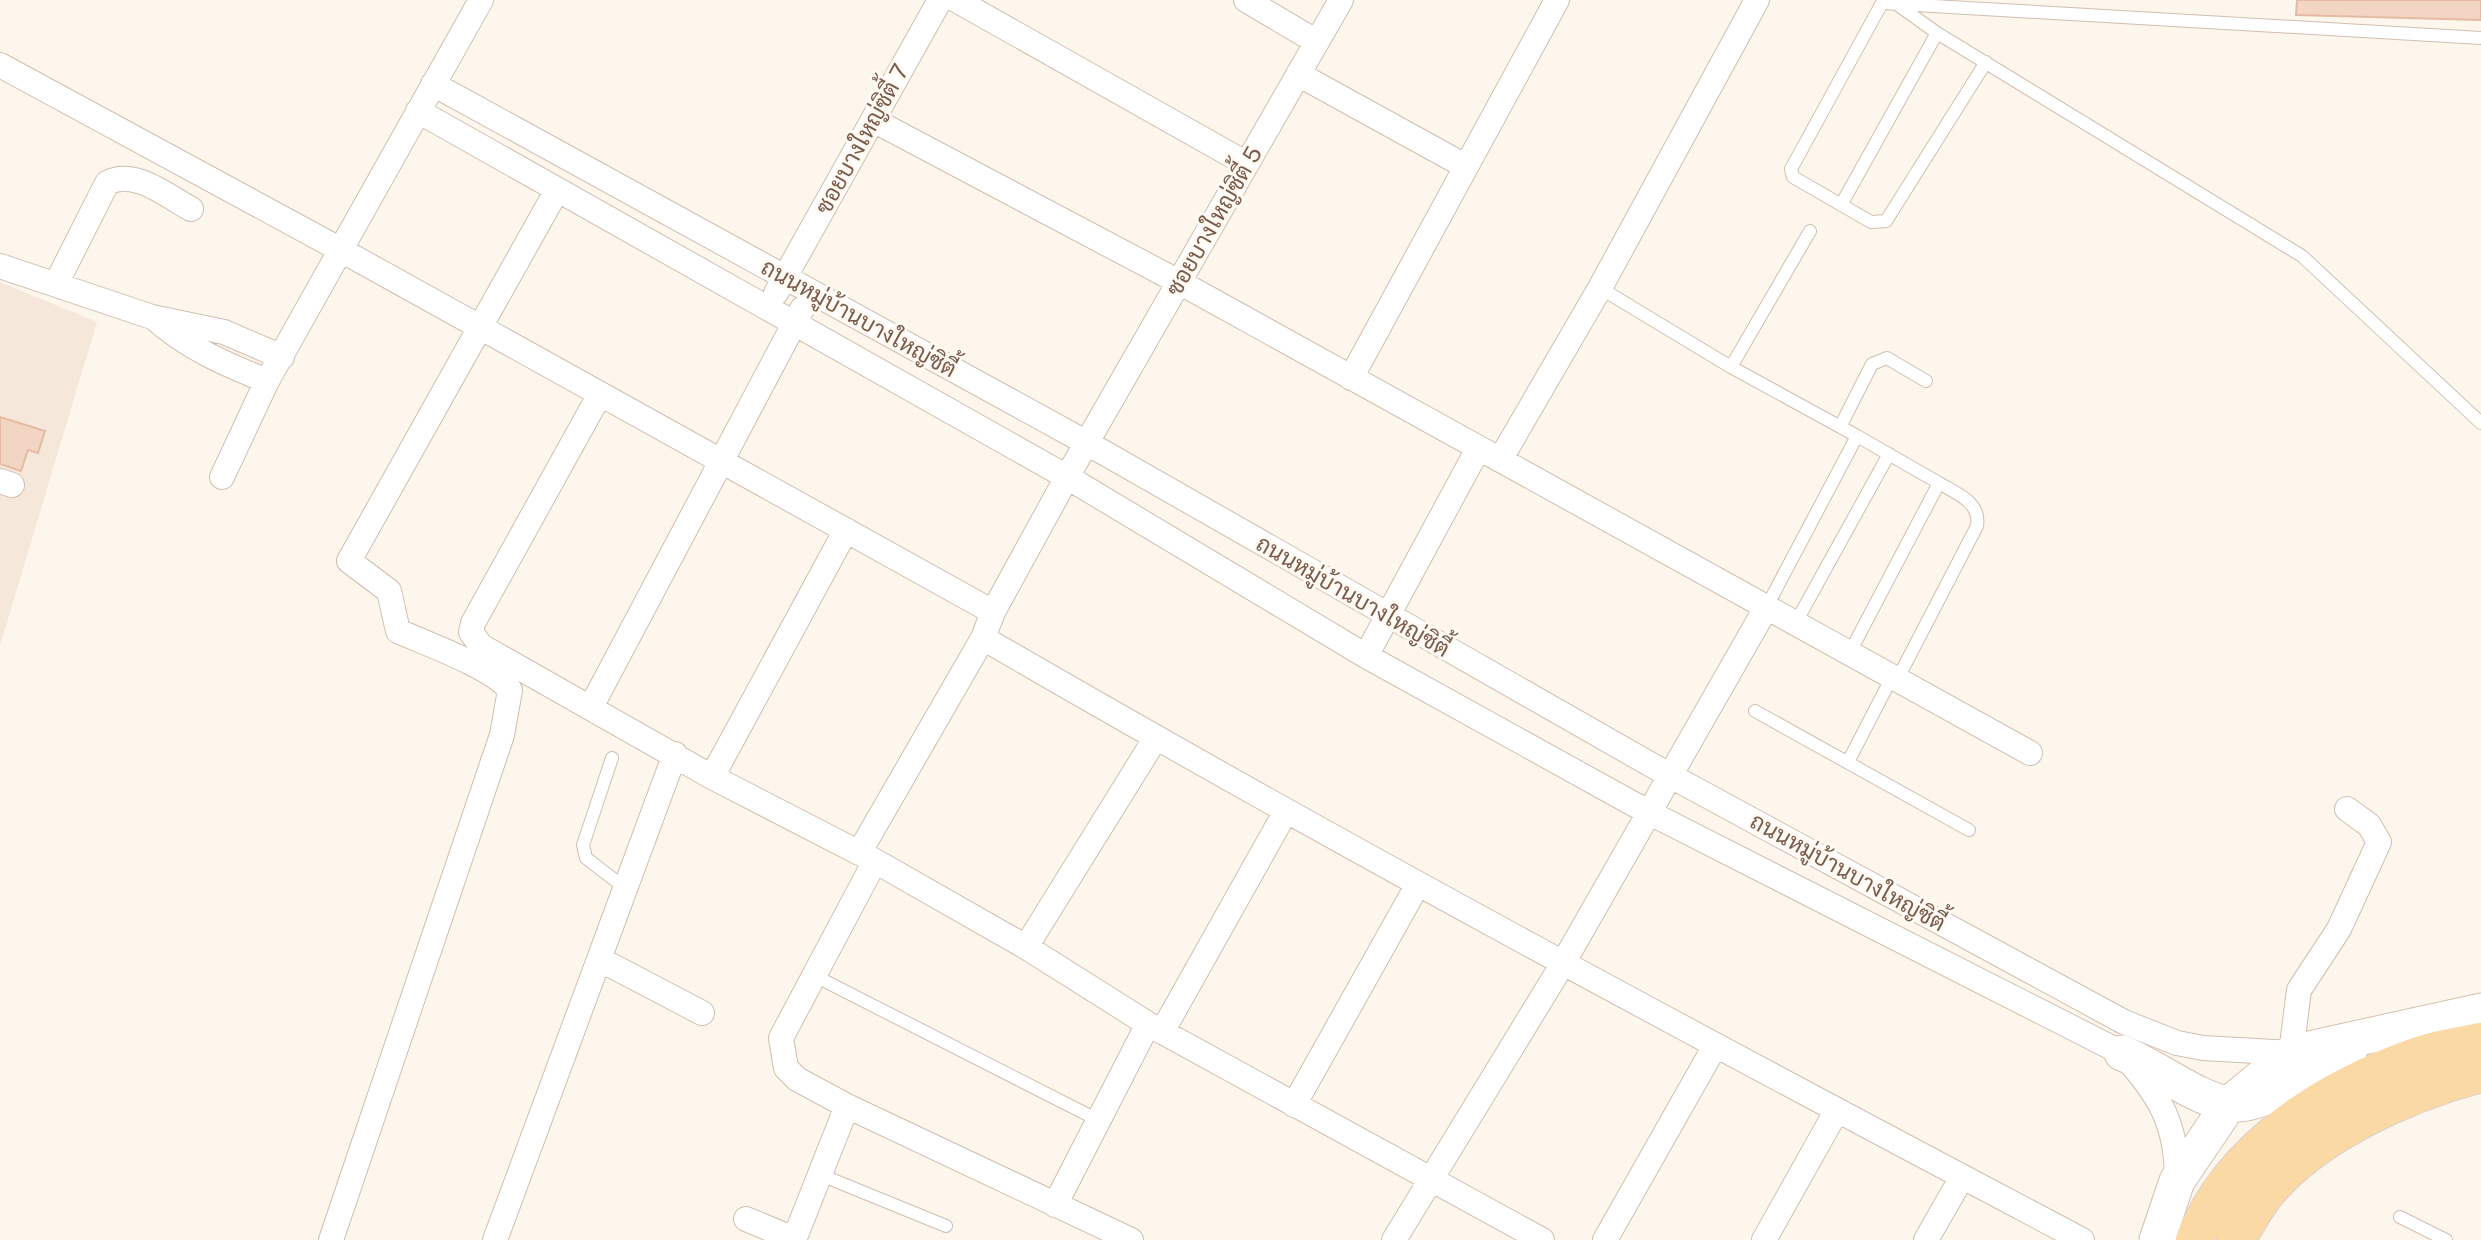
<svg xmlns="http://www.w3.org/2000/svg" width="2481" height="1240" font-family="'Public Sans',Sarabun,sans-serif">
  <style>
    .residential { fill: #f5e8da }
    .building { fill: #f3d5c3; stroke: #e6bba3; stroke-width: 2 }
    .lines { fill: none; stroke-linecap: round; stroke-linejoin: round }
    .service-casing { stroke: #d1beb0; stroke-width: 14 }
    .minor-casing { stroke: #d1beb0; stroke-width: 26 }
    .secondary-casing { stroke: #d6c0b0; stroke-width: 37 }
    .primary-casing { stroke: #dad1cd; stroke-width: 40 }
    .service { stroke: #fff; stroke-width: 12 }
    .minor { stroke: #fff; stroke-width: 24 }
    .secondary { stroke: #fff; stroke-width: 35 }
    .primary { stroke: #fbd9a5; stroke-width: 38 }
    .labels { text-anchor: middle; stroke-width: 6; stroke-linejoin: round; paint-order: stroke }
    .street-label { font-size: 23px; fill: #7a5c4d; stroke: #fffaf3 }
  </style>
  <rect width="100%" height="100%" fill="#fdf6ec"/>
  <path class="residential" d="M0 282 97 322 0 646Z"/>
  <path class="building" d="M2297 0H2481V20L2296 15Z
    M0 417 45 431 38 453 28 450 21 471 0 464Z"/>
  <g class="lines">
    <g class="service-casing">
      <path id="service" d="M1898 5 1937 33 2302 256 2481 423
        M1986 62 1886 221 1871 222 1793 177 1791 169 1882 3 2481 38
        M1841 205 1937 33
        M1600 288 1731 367 1857 436 1766 608
        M1731 367 1810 231
        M1840 427 1872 364 1887 358 1926 381
        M1795 624 1889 454
        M1849 654 1939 483 1857 436
        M1897 680 1977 526C1981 502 1957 494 1939 483
        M1755 711 1969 830
        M612 758 583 845 586 858 625 888
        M1848 762 1892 677
        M813 975 1098 1120
        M821 1175 946 1226
        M2400 1217 2446 1240"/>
    </g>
    <g class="minor-casing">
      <path id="minor" d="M956 0 1247 164
        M1246 0 1317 42
        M0 65 341 250 993 612
        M1298 74 1465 166
        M433 84 1087 443 1669 775 2124 1022 2177 1043 2203 1048 2291 1053 2299 990 2339 929 2379 842 2369 825 2347 809
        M418 111 1067 477 1366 656 1648 812 2122 1053C2159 1096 2177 1121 2177 1181
        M873 120 1179 282 2030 753
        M0 266 152 317 224 332 282 357
        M56 284 107 183C134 168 167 196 191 209
        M776 293 940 0
        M153 317C187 348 225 364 267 381
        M1351 378 1557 0
        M600 394 473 623 471 632 481 646 712 777 875 861 1026 947 1148 1024 1542 1240
        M1500 460 1600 288 1757 0
        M222 477 267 381 481 0
        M0 481 12 485
        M983 638C1344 848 1713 1045 2082 1240
        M1366 656 1478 449
        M591 707 802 309
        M712 777 846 530
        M859 853 983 638 993 612 1067 477 1341 0
        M875 861 781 1038 786 1068 797 1079 847 1106 1131 1240
        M1026 947 1155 739
        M601 960 702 1013
        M1162 1032 1286 811
        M1294 1105 1418 884
        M1055 1205 1148 1024
        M746 1219 794 1239
        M331 1240 502 735 510 690C494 668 425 643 398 631L389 591 349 561 557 190
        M495 1240 675 754
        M794 1240 847 1106
        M1394 1240 1562 965 1766 608
        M1605 1240 1715 1046
        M1764 1240 1837 1110
        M1926 1240 1962 1177"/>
    </g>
    <g class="secondary-casing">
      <path id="secondary" d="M2122 1053C2153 1065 2199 1101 2230 1104 2265 1108 2317 1067 2349 1053
        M2157 1240 2177 1181 2229 1104 2291 1053 2481 1011"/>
    </g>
    <g class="primary-casing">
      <path id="primary" d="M2195 1240C2231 1147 2328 1088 2419 1056 2438 1049 2461 1046 2481 1042
        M2236 1240C2244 1226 2252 1212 2261 1199 2308 1136 2407 1092 2481 1073"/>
    </g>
    <use href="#service" class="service"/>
    <use href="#minor" class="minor"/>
    <use href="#secondary" class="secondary"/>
    <use href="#primary" class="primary"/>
  </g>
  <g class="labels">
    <g class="street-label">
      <text transform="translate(862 139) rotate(-61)" y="8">ซอยบางใหญ่ซิตี้ 7</text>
      <text transform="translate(1214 221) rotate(-60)" y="8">ซอยบางใหญ่ซิตี้ 5</text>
      <text transform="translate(859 318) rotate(29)" y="8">ถนนหมู่บ้านบางใหญ่ซิตี้</text>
      <text transform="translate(1353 596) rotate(30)" y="8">ถนนหมู่บ้านบางใหญ่ซิตี้</text>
      <text transform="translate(1848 872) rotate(29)" y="8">ถนนหมู่บ้านบางใหญ่ซิตี้</text>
    </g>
  </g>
</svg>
